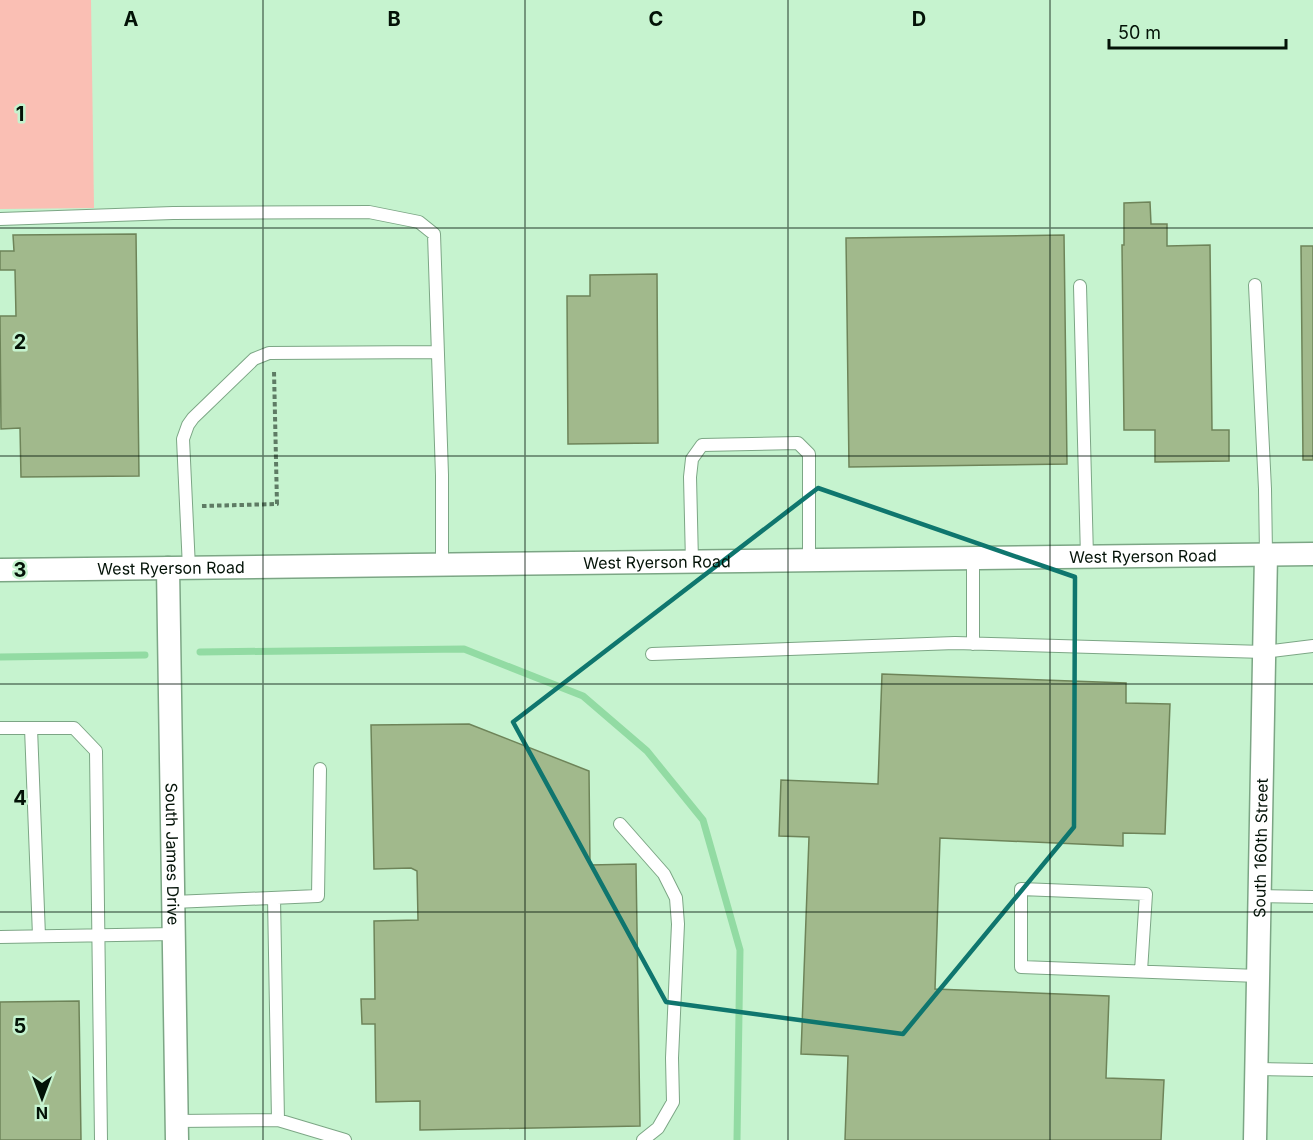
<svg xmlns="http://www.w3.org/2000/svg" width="1313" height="1140" font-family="Inter,sans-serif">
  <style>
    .green { fill: #fabfb4 }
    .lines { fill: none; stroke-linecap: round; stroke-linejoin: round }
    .stream { stroke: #92dba3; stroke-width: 7 }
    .building { fill: #a1b98c; stroke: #6e8459; stroke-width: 1.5 }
    .lane-casing { stroke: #7ca685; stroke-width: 14 }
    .street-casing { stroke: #7ca685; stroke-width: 25 }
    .path { stroke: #5e7b64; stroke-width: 4; stroke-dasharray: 4.5 3; stroke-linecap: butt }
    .lane { stroke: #fff; stroke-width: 12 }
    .street { stroke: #fff; stroke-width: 22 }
    .marked { fill: none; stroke: #0f766e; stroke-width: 4.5; stroke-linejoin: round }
    .grid { fill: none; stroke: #031207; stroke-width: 1.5; stroke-opacity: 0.55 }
    .labels { text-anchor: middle; stroke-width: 5; stroke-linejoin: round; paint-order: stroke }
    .street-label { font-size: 16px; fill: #031207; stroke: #c6f3cf }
    .grid-label { font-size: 20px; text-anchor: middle; font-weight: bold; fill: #031207; stroke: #c6f3cf; stroke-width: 5; stroke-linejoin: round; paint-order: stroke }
  </style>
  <rect width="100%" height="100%" fill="#c6f3cf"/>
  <path class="green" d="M0 0H91L94 208 0 209Z"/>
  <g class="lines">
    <path class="stream" d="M200 652 464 649 583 696 647 751 703 820 740 950 737 1140
      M0 657 145 655"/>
  </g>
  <path class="building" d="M1150 202 1151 224H1167V246L1210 245 1212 430H1229V461L1155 462V430H1124L1122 245H1124V203Z
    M136 234 139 476 21 477 20 428 1 429 0 316H16L15 270H0V251H14L13 235Z
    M1064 235 1067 464 849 467 846 238Z
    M1301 246H1313V460H1303Z
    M657 274 658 443 568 444 567 296H590V275Z
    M882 674 1126 683V703L1170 704 1165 834 1123 833V846L940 838 935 989 1109 996 1106 1078 1164 1080 1161 1140H845L848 1056 801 1054 809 837 779 836 781 780 878 784Z
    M469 724 589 771 590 865 636 864 640 1126 420 1130V1101L376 1102 375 1024H362L361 999H375L374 921 418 920 417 871 411 868 374 869 371 725Z
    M79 1001 81 1140H0V1002Z"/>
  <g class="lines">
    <g class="lane-casing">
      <path id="lane" d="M0 219 173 213 369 212 419 222 434 234 442 475V565
        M1255 285 1265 489 1266 554
        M1080 286 1087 557
        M973 559V644
        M692 562 690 477 692 459 702 445 798 443 809 454V561
        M189 568 183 439 188 425 193 418 254 359 269 353 438 352
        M652 654 955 643 1264 652 1313 646
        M0 728H74L96 751 101 1140
        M31 728 39 936
        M620 824 664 874 676 898 678 924 672 1058 673 1102 658 1128 643 1140
        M1260 896 1313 897
        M274 898 278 1120
        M173 902 318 896 320 769
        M0 937 174 934
        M1141 971 1146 894 1021 889V967L1258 976
        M1257 1069 1313 1070
        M176 1121 278 1120 345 1140"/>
    </g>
    <g class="street-casing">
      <g id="street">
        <path id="s1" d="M168 568 177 1140"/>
        <path id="s2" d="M0 570 1313 554"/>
        <path id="s3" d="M1255 1140 1266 554"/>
      </g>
    </g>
    <path class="path" d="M202 506 277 504 274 371"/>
    <use href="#lane" class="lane"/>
    <use href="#street" class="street"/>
  </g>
  <path class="marked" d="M818 488 1075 577 1074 827 903 1034 666 1002 513 722Z"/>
  <path class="grid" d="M263 0V1140M525 0V1140M788 0V1140M1050 0V1140M0 228H1313M0 456H1313M0 684H1313M0 912H1313"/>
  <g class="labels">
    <g class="street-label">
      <text dy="6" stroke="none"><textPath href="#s2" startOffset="1143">West Ryerson Road</textPath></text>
      <text dy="6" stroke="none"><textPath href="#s2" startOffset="657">West Ryerson Road</textPath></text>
      <text dy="6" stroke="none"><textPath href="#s2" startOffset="171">West Ryerson Road</textPath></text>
      <text dy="6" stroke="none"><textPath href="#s3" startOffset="292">South 160th Street</textPath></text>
      <text dy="6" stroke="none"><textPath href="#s1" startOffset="286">South James Drive</textPath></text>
    </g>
  </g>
  <g class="grid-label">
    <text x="131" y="26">A</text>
    <text x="394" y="26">B</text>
    <text x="656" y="26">C</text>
    <text x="919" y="26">D</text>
    <text x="20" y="121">1</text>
    <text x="20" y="349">2</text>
    <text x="20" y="577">3</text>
    <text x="20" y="805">4</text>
    <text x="20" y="1033">5</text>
  </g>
  <g transform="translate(42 1098) rotate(180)" stroke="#c6f3cf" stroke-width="4.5" paint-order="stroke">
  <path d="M0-4.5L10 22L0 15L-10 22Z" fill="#031207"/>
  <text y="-9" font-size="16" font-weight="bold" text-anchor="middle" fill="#031207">N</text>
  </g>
  <path d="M1109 39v9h177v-9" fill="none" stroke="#031207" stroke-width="3"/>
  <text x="1118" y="39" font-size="18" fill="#031207" stroke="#c6f3cf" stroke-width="4.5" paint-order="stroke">50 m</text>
</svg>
